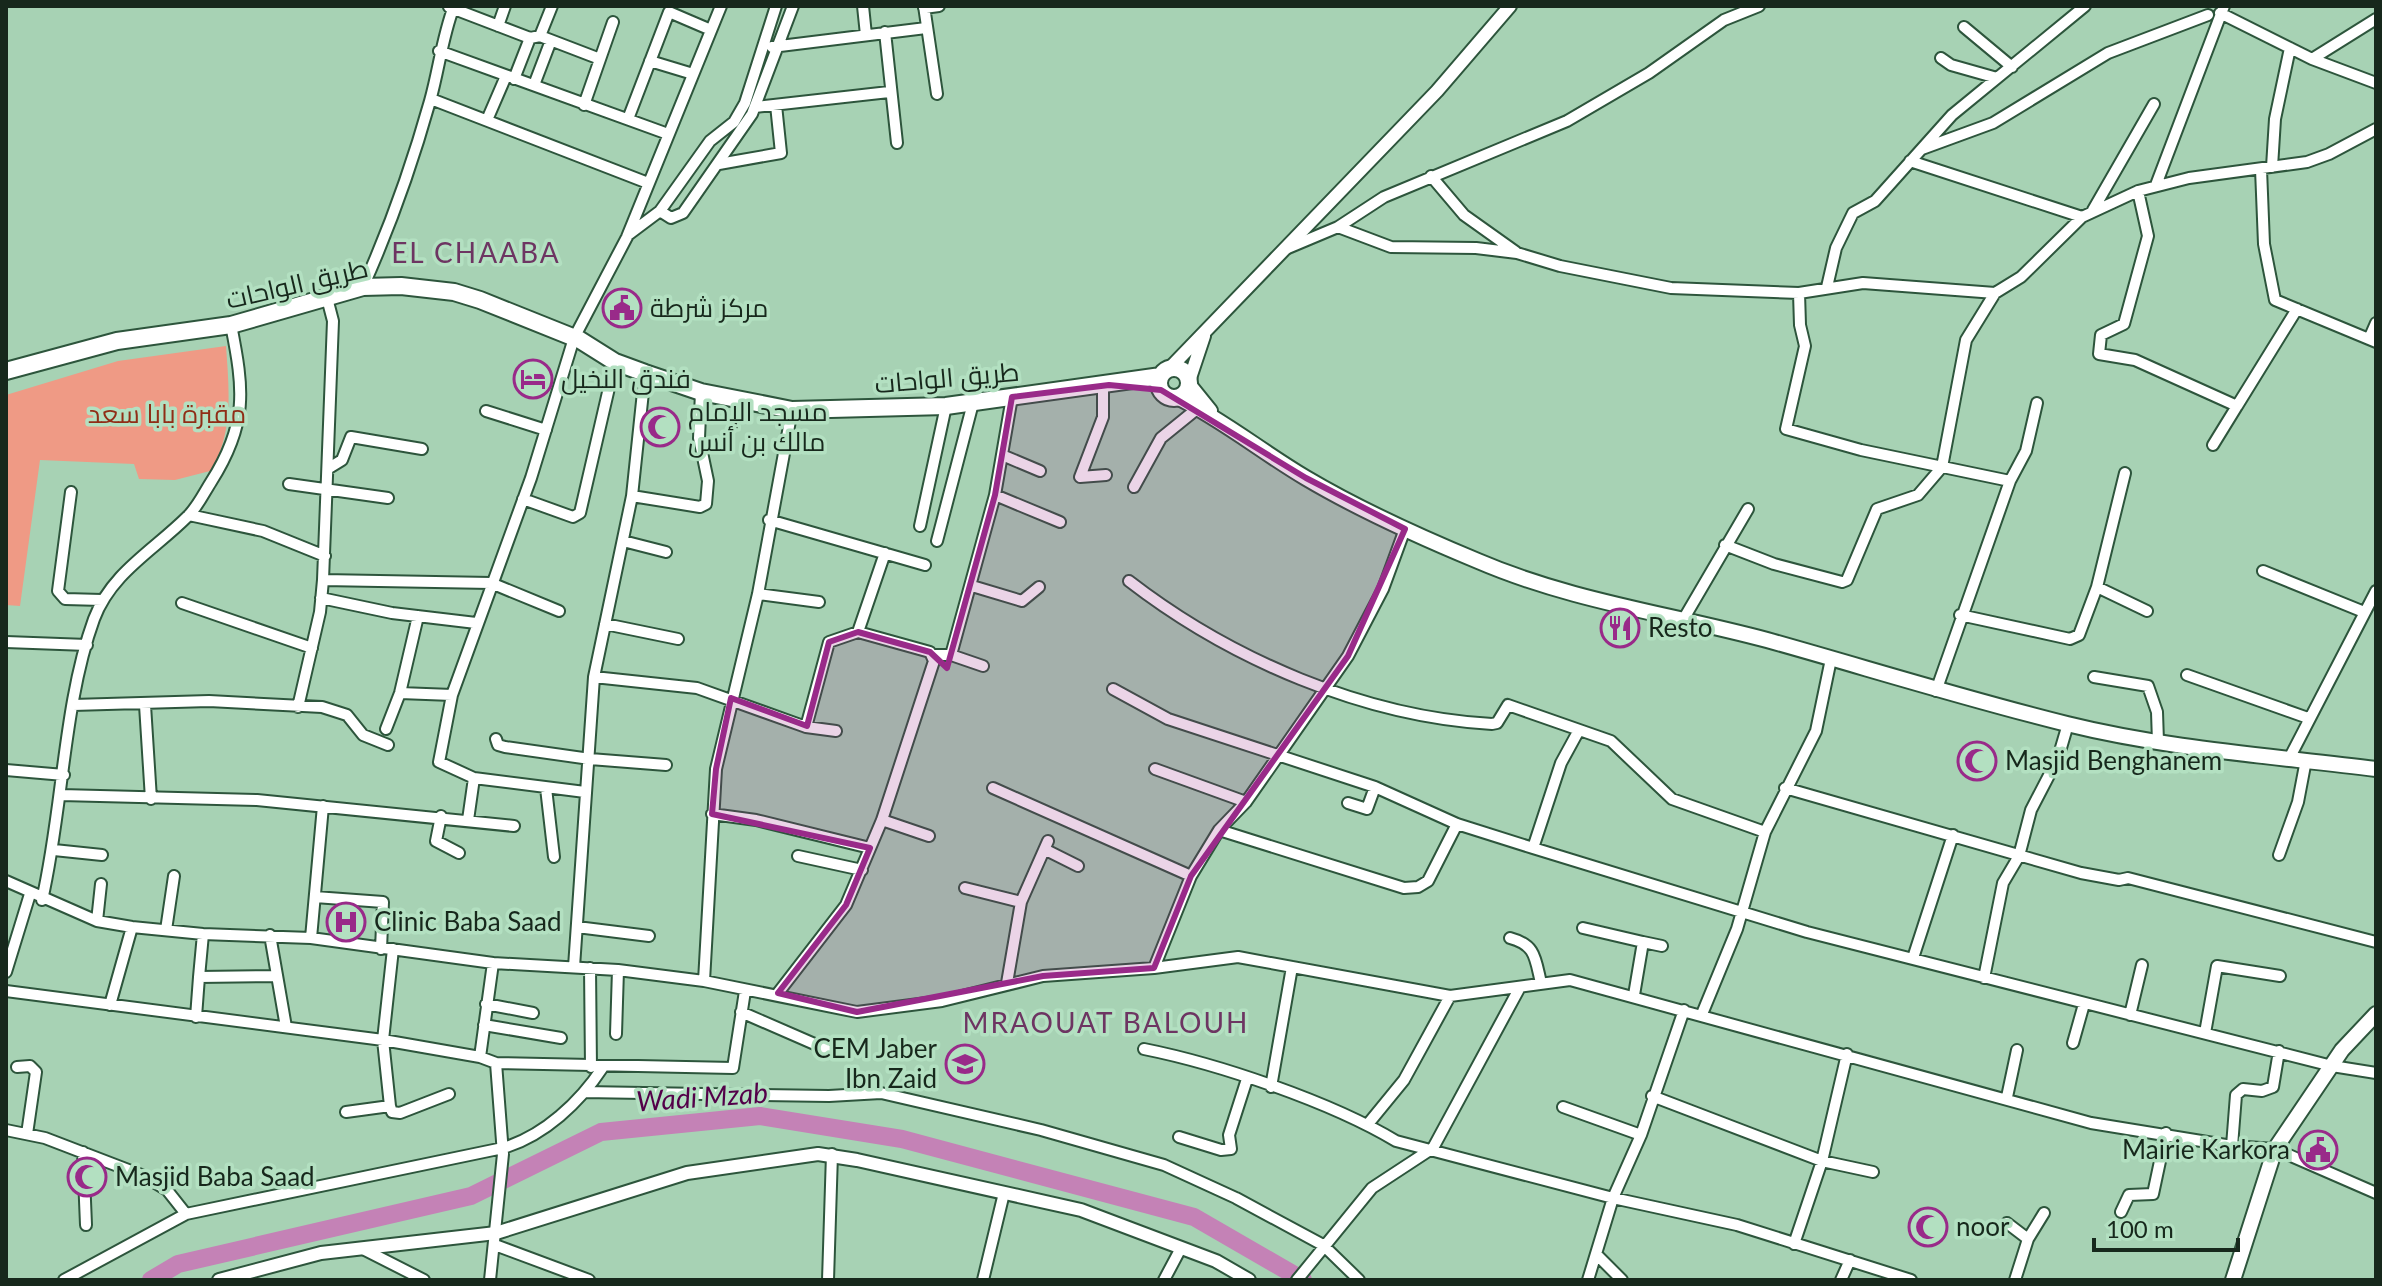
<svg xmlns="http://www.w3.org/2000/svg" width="2382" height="1286" font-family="Lato,Cairo,sans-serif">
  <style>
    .green { fill: #ef9a85 }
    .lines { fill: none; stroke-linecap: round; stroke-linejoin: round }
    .river { stroke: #c482b6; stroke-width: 18 }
    .minor-casing { stroke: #2d553c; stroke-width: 14 }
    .tertiary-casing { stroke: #2d553c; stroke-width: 16 }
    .secondary-casing { stroke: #2d553c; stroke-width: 18 }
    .primary-casing { stroke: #2d553c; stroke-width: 20 }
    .minor { stroke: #fff; stroke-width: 10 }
    .tertiary { stroke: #fff; stroke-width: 12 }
    .secondary { stroke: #fff; stroke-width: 14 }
    .primary { stroke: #fff; stroke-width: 16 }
    .marked { fill: #992a89; fill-opacity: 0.2; stroke: #992a89; stroke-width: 6; stroke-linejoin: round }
    .labels { text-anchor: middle; stroke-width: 7; stroke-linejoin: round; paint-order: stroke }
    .street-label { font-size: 26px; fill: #17281c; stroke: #b3e0c1 }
    .poi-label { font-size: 26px; fill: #17281c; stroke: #b3e0c1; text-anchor: start }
    .park-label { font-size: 26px; fill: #902d16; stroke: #b3e0c1 }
    .neighbourhood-label { font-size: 28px; letter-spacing: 2px; fill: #6d3562; stroke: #b3e0c1 }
    .water-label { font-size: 28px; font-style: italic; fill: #530049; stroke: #b3e0c1 }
  </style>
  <rect width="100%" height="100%" fill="#a7d2b4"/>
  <path class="green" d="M226 346C229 388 234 435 210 471L175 480 139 479 134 464 40 460 20 606 6 605V395L118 361Z"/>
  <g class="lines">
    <path class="river" d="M151 1280 178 1264 471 1196 601 1132 760 1116 902 1139 1194 1217 1303 1280"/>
    <g class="minor-casing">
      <path id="minor" d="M863 6 866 35
        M924 6 937 94
        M449 7 530 38 540 36 600 59
        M924 8 939 6
        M2220 13 2312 59 2376 83
        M498 26 505 6
        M1964 27 2012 67
        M885 32 897 143
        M540 36 552 6
        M772 47 926 28
        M439 51 668 134
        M1941 58 1951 65 1997 78
        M2312 59 2376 19
        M650 61 693 74
        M514 79 530 38
        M534 85 550 43
        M431 99 648 183
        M584 105 613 22
        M755 107 889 92
        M628 119 669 12 711 30
        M487 120 506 76
        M1922 149 1993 123 2108 53 2208 15
        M1910 161 2082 217
        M719 164 781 153 776 105
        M2272 167 2275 119 2290 48
        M2261 169 2264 244 2275 300 2376 342
        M1431 176 1464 215 1516 252
        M2156 185 2224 6
        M2138 191 2148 236 2124 324 2101 335 2099 354 2135 360 2237 406 2297 309
        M2093 210 2154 104
        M660 211 671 218 683 213 752 114 793 6
        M1338 227 1384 197 1567 121 1649 73 1724 20 1759 6
        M628 235 660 211 710 141 734 122 745 103 776 6
        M1288 248 1338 227 1391 247 1476 248 1517 253 1560 266 1671 288 1799 293 1863 283 1995 293 2021 277 2082 217 2138 191 2189 178 2307 162 2329 154 2376 129
        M363 287C390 227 412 165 430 101 439 69 442 38 454 6
        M1827 287 1836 248 1853 213 1875 201 1952 115 2085 6
        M1799 293 1800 325 1805 346 1786 429 1861 450 2010 481
        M2369 339 2376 323
        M1103 385V417L1080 477 1106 475
        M792 410 758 594 716 769 704 981 857 1012 942 1001 1043 976 1154 968 1191 876 1219 830 1246 802 1348 656 1383 589 1405 529
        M486 411 546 430
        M2213 445 2237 406
        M1002 455 1040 471
        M329 468 342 460 351 437 422 449
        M289 484 388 498
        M1134 487 1161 438 1198 408
        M71 492 58 591 65 599 102 600
        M995 495 1060 522
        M632 496 700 507 706 504 708 481 699 438 701 392
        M523 499 573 517 580 513 615 362
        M189 515 263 531 325 556
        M769 520 925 565
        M920 526 946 406
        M623 541 666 552
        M937 541 973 403
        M1725 545 1774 564 1842 582 1847 580 1877 509 1918 495 1942 467 1966 340 1995 293
        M2263 571 2364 612
        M323 580 491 583 559 611
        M1129 581C1230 659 1364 717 1492 724L1497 723 1508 705 1611 741 1672 799 1765 832
        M972 586 1022 601 1039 587
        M2097 587 2125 473
        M758 594 819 602
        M321 598 392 613 476 623
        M182 603 312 648
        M1960 615 2070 639 2079 635 2097 587 2147 611
        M1683 620 1748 509
        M605 624 678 639
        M6 642 87 645
        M934 655H951L983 666
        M951 655 995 495 1012 397
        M2187 675 2308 718
        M594 677 697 688 806 727 836 731
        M2094 677 2148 686 2157 712 2158 742
        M1113 689 1168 719 1375 787 1457 824 1533 848 1807 932 2332 1066 2376 1073
        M1936 691 2010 481 2026 451 2037 403
        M400 693 452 695
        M73 705 209 701 322 707 347 715 363 735 388 745
        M145 705 151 799
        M298 707 320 612 323 580 333 321 327 298
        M806 727 829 642 858 632 885 553
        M386 729 400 693 418 616
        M496 739 498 745 505 747 590 759 666 765
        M2290 757 2376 591
        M1155 769 1246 802
        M6 770 64 775
        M546 788 554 857
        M993 788 1191 876
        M1785 788 2081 873 2119 880 2128 878 2376 942
        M585 792 474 778 439 762 452 695 531 478 574 338 627 237 721 6
        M61 795 257 800 514 826
        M1348 803 1367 809 1375 787
        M712 814 756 820 870 848
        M441 816 436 841 459 853
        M468 820 474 778
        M882 820 929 836
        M1219 830 1404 888 1418 887 1428 881 1457 824
        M1533 848 1561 763 1579 730
        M54 850 102 855
        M1046 850 1078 866
        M2279 855 2298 802 2306 760
        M798 856 862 870
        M6 881 97 921 132 927 203 934 311 938 493 963 618 970 704 981
        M965 888 1021 902
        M315 897 383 902 381 949
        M42 900C63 810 63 704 94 619 111 573 154 550 187 517 197 508 204 493 211 482 248 424 244 390 231 325
        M97 921 101 884
        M577 927 649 936
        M1583 928 1643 942 1634 995
        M166 930 174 876
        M270 935 286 1027
        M311 938 323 806
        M1510 938C1536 945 1535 958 1541 983
        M1643 942 1662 946
        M393 949 383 1040 390 1106 392 1112 400 1113 449 1094
        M1913 958 1953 835
        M574 967 594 677 632 496 645 373
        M590 968 591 1067
        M1154 968 1238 957 1450 996 1570 980 2091 1123 2232 1146 2275 1149 2376 1193
        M6 972 30 894
        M199 977 203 934
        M1984 978 2003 883 2019 856 2031 810 2058 758 2068 724
        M1007 983 1021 902 1048 841
        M6 991 383 1040 480 1057 496 1063 503 1154 490 1280
        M778 993 846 905 882 820 934 661 930 652 858 632
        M486 1004 533 1013
        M110 1005 132 927
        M741 1012 826 1049
        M1702 1014 1737 929 1765 832 1816 731 1831 659
        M2130 1015 2142 965
        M196 1017 199 977 276 976
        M484 1025 561 1038
        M2205 1033 2217 966 2280 976
        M616 1034 618 970
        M2073 1043 2084 1004
        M1144 1049C1219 1064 1331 1102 1396 1141L1613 1198 1737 1225 1911 1280
        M480 1057 493 963
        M496 1063 733 1068 745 991
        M17 1067 30 1066 36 1072 27 1134
        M1271 1087 1292 967
        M584 1092 829 1096 881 1093 1041 1130 1164 1165 1236 1198 1323 1245 1359 1280
        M1652 1096 1822 1161 1873 1172
        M2007 1097 2017 1050
        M1563 1107 1641 1135
        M346 1112 390 1106
        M1368 1124 1404 1080 1450 996
        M6 1130 45 1138 144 1176 167 1190 186 1214
        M1179 1137 1221 1150 1231 1149 1229 1135 1247 1079
        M2232 1146 2236 1095 2243 1089 2262 1091 2273 1087 2279 1051
        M83 1152 86 1225
        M2121 1212 2129 1195 2153 1194 2166 1133
        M2007 1223 2028 1239
        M1794 1244 1822 1161 1847 1054
        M495 1245 589 1280
        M361 1248 424 1280
        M1596 1254 1622 1280
        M64 1280 186 1214 503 1148C544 1136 580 1102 603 1067
        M828 1280 832 1154
        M983 1280 1004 1193
        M1164 1280 1181 1248
        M1297 1280 1372 1188 1433 1148 1519 989
        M1588 1280 1613 1198 1641 1135 1684 1010
        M1841 1280 1850 1260
        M2015 1280 2028 1239 2044 1213"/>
    </g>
    <g class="tertiary-casing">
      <path id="tertiary" d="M1168 370 1437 91 1510 6
        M1189 381 1204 336
        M219 1280 321 1253 496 1233 687 1173 818 1154 857 1160 1081 1210 1216 1261 1249 1280"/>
    </g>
    <g class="secondary-casing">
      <path id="secondary" d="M1189 385 1210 411
        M1177 397C1223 420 1262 452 1306 478 1360 510 1420 537 1478 561 1571 601 1670 614 1767 640 1867 668 1966 699 2067 724 2168 749 2273 756 2376 769
        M2233 1280 2275 1149 2342 1050 2376 1014"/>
    </g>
    <g class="primary-casing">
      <path id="primary" d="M1159 383a15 15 0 1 1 30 0a15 15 0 1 1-30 0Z
        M6 371 117 341 231 325 363 287 401 286 454 292 480 300 580 340 615 362 645 373 701 392 792 410 946 406 1161 376"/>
    </g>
    <use href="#minor" class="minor"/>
    <use href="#tertiary" class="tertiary"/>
    <use href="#secondary" class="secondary"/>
    <use href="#primary" class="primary"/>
  </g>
  <path class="marked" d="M1109 385 1161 390 1306 478 1405 529 1348 656 1191 876 1154 968 1043 976 857 1012 778 993 846 905 870 848 712 814 716 769 731 698 807 726 829 642 858 632 930 652 947 668 995 495 1012 397Z"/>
  <defs>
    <g id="civic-ring" transform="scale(2)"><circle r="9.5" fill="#b3e0c1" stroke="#992a89" stroke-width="1.5"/><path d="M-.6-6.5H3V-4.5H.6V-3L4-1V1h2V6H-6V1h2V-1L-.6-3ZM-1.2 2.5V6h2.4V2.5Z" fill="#992a89"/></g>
    <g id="hotel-ring" transform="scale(2)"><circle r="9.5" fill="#b3e0c1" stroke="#992a89" stroke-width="1.5"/><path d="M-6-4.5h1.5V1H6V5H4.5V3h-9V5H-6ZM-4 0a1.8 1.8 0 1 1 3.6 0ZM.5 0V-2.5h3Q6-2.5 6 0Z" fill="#992a89"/></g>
    <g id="mosque-ring" transform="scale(2)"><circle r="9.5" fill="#b3e0c1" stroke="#992a89" stroke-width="1.5"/><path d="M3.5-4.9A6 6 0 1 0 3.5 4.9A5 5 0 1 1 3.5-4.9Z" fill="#992a89"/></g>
    <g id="restaurant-ring" transform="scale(2)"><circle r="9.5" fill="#b3e0c1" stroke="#992a89" stroke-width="1.5"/><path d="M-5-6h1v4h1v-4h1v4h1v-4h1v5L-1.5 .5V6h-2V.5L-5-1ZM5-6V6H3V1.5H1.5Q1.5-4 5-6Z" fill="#992a89"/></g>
    <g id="hospital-ring" transform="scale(2)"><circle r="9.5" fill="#b3e0c1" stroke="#992a89" stroke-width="1.5"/><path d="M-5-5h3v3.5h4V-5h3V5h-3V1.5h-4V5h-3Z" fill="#992a89"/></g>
    <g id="school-ring" transform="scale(2)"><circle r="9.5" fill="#b3e0c1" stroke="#992a89" stroke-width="1.5"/><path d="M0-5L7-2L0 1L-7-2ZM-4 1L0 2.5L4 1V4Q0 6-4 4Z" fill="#992a89"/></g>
  </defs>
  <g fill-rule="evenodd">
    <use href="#civic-ring" x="622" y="308"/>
    <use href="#hotel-ring" x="533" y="379"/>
    <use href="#mosque-ring" x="660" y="427"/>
    <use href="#restaurant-ring" x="1620" y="628"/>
    <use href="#mosque-ring" x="1977" y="761"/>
    <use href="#hospital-ring" x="346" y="922"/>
    <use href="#school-ring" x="965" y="1064"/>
    <use href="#civic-ring" x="2318" y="1150"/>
    <use href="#mosque-ring" x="87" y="1177"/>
    <use href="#mosque-ring" x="1928" y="1227"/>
  </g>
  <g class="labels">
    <g class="street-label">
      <text transform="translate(297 284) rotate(-13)" y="9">طريق الواحات</text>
      <text transform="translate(947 378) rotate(-5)" y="9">طريق الواحات</text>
    </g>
    <g class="poi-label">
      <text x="650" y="317">مركز شرطة</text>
      <text x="561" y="388">فندق النخيل</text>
      <text x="688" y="421">مسجد الإمام<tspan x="688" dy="30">مالك بن أنس</tspan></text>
      <text x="1648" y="637">Resto</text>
      <text x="2005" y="770">Masjid Benghanem</text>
      <text x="374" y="931">Clinic Baba Saad</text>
      <text x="937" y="1058" text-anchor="end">CEM Jaber<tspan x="937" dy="30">Ibn Zaid</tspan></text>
      <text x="2290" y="1159" text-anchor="end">Mairie Karkora</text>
      <text x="115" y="1186">Masjid Baba Saad</text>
      <text x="1956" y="1236">noor</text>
    </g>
    <g class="park-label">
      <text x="167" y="423">مقبرة بابا سعد</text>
    </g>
    <g class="neighbourhood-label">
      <text x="476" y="263">EL CHAABA</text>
      <text x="1106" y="1033">MRAOUAT BALOUH</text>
    </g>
    <g class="water-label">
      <text transform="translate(702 1097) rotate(-4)" y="10">Wadi Mzab</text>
    </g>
  </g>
  <rect width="2382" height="1286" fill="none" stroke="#17281c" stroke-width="16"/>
  <path d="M2094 1238v12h144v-12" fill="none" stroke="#17281c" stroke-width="4"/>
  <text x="2106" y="1238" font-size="24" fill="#17281c" stroke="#b3e0c1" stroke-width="6" paint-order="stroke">100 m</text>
</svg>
